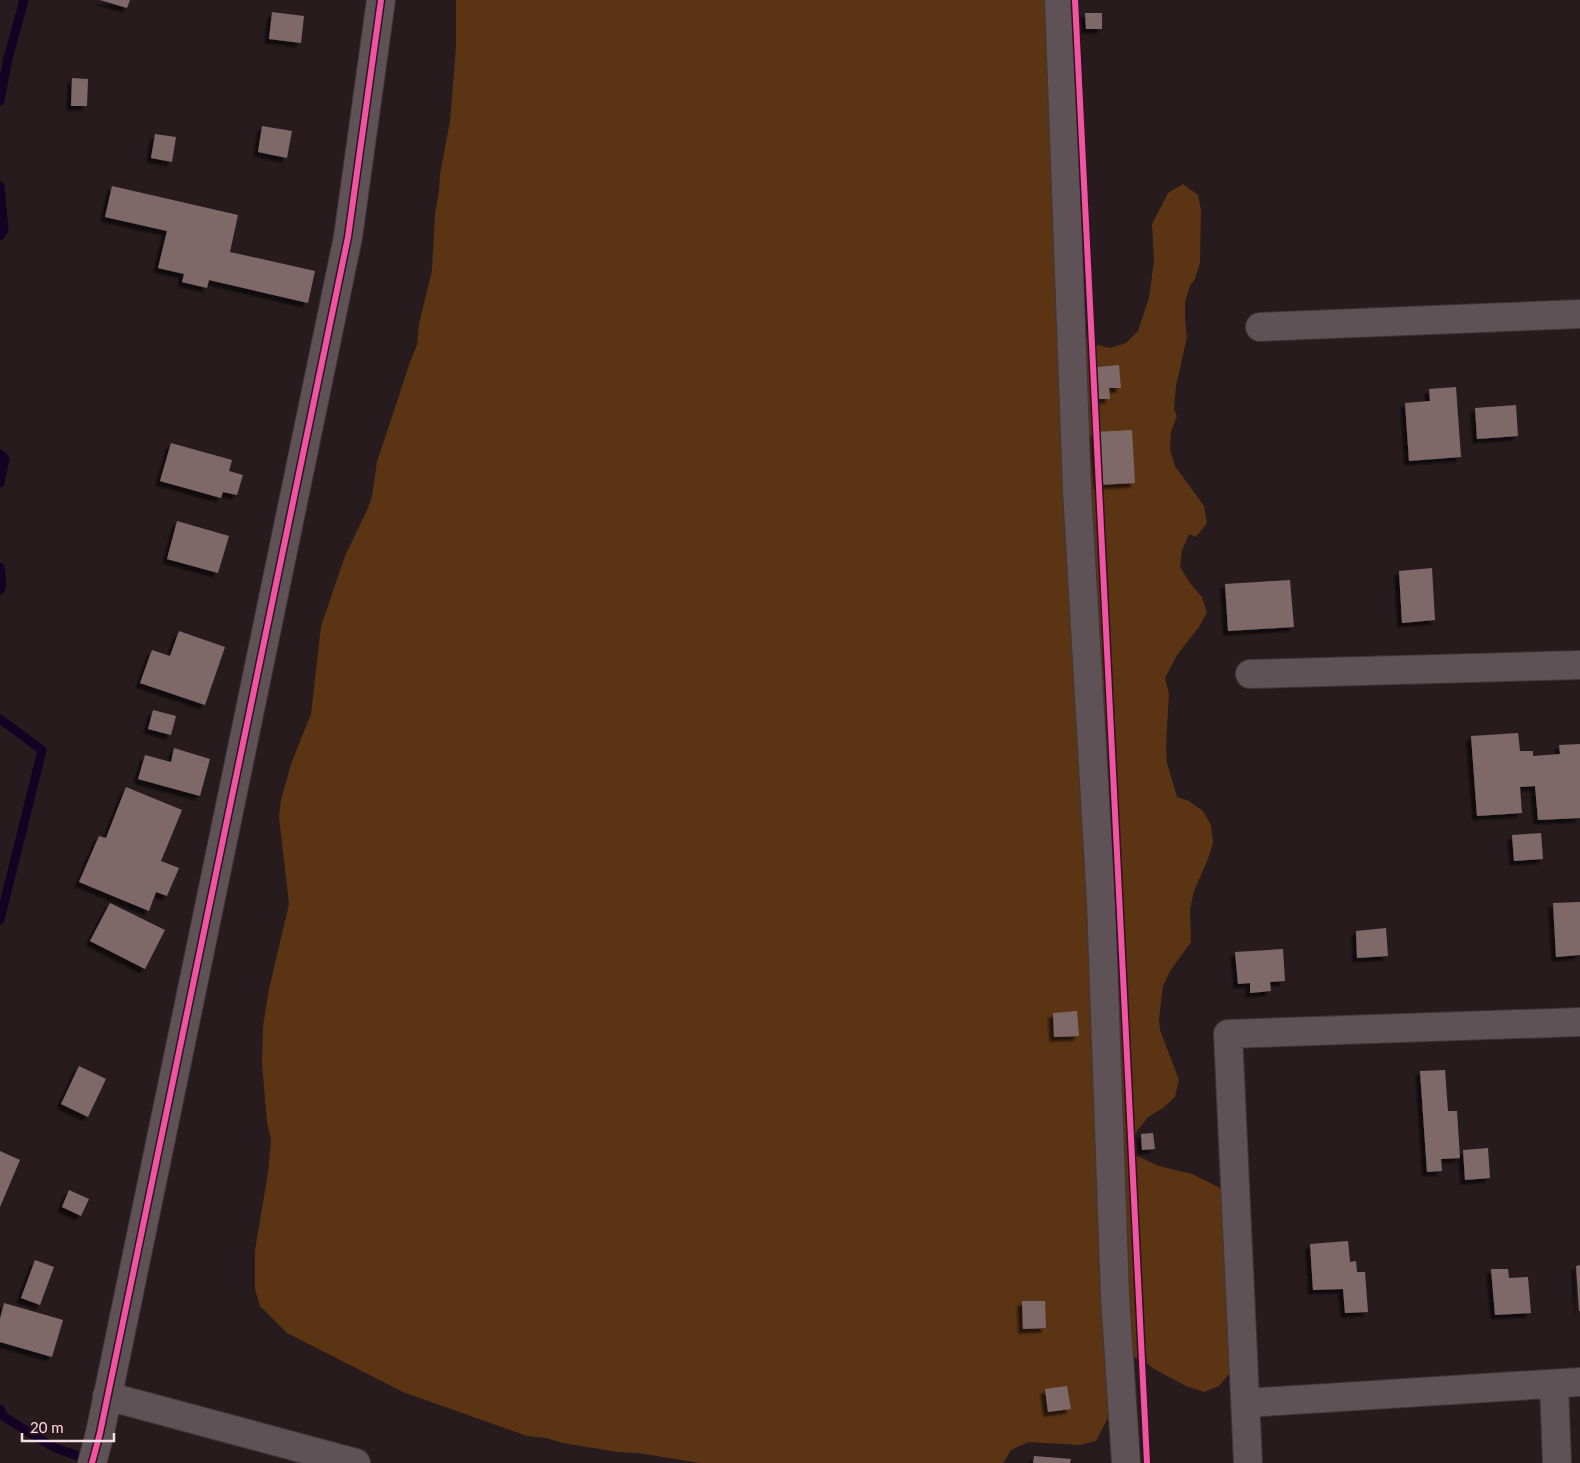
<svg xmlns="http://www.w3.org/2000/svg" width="1580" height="1463" font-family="Lato,sans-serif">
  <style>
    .green { fill: #5a3413 }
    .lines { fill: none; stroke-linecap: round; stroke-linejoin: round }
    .stream { stroke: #130223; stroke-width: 9 }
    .building { fill: #7f6968; filter: url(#shadow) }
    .minor-casing { stroke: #403639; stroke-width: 30 }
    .minor { stroke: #5e5256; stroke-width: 28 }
    .cycleway-casing { stroke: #2d151c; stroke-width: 9 }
    .cycleway { stroke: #f153a3; stroke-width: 6 }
  </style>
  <defs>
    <filter id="shadow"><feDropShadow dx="-4.5" dy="4.5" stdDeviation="1" flood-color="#0009"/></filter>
  </defs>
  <rect width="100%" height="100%" fill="#271b1e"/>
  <path class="green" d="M456 0H1075L1081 47 1076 83 1071 145 1081 332 1093 344 1110 348 1126 343 1138 331 1149 298 1154 261 1152 224 1168 193 1183 184 1198 195 1201 210 1200 262 1195 279 1190 286 1185 302V320L1187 337 1176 386 1174 409 1177 416 1171 432 1170 450 1175 466 1204 506 1207 523 1196 537 1189 534 1182 551 1180 567 1190 583 1202 597 1207 612 1199 627 1177 655 1165 678 1169 694 1166 745 1167 763 1177 797 1189 801 1203 811 1211 825 1213 843 1208 859 1194 891 1190 909 1191 942 1170 971 1163 986 1159 1019 1160 1030 1179 1080 1175 1097 1163 1108 1148 1117 1137 1131 1129 1152 1159 1166 1192 1174 1222 1189 1230 1373 1219 1386 1204 1392 1186 1386 1154 1369 1140 1358 1122 1357 1112 1410 1096 1441 1079 1445 1028 1442 1011 1450 1003 1463H700L638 1453 618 1452 563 1443 546 1438 527 1436 403 1392 287 1333 260 1306 255 1289V1250L268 1173 271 1139 267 1122 262 1064 263 1026 269 989 289 904 279 817 281 800 291 764 311 714 321 626 345 556 368 508 372 496 377 462 410 362 417 345 419 324 432 270 435 214 439 191 440 174 450 121 456 47Z"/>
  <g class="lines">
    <path class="stream" d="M0 101 8 58 24 0
      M0 186 4 230 0 236
      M0 454 5 459 0 483
      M0 567 2 585 0 590
      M0 719 42 750 0 920
      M0 1409 4 1417 55 1448 90 1460"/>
  </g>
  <path class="building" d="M100 0H130L127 8Z
    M272 12 304 16 301 43 269 39Z
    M1085 13H1102V29H1086Z
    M72 78 88 79 87 106H71Z
    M262 126 292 131 287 158 258 152Z
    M155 134 176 137 172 162 151 158Z
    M112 186 238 215 230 252 315 271 308 303 209 280 207 288 182 282 184 274 158 268 167 231 105 217Z
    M1119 365 1121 388H1109L1110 399H1099L1097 367Z
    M1456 387 1461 457 1409 461 1405 403 1430 401 1429 389Z
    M1516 405 1518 436 1477 439 1475 408Z
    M1132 430 1135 483 1098 485 1094 432Z
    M171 443 232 460 229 471 243 475 237 495 223 492 221 498 160 481Z
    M177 521 229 536 218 573 167 559Z
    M1432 568 1435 620 1402 623 1399 571Z
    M1290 580 1294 627 1228 631 1225 584Z
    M179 631 225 647 205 705 140 683 152 650 170 656Z
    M153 710 176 716 171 735 148 729Z
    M1518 733 1520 751H1533V756L1560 754 1559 745 1580 744V818L1538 820 1535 786 1520 787 1522 813 1477 816 1471 736Z
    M174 748 210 759 200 796 138 779 145 755 171 762Z
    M126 787 182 810 161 861 179 868 167 896 156 892 149 911 79 882 99 836 106 838Z
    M1541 833 1543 859 1514 861 1512 835Z
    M1580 902V955L1556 957 1553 903Z
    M110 903 165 930 145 969 90 941Z
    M1386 928 1388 956 1357 958 1356 931Z
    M1283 949 1285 981 1270 982 1271 991 1250 993V983L1238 984 1235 952Z
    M1077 1011 1079 1036 1054 1037 1053 1013Z
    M79 1066 106 1079 88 1117 61 1104Z
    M1445 1070 1448 1111H1457L1460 1158 1441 1159 1442 1171 1427 1172 1420 1071Z
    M1153 1133 1155 1149 1142 1150 1141 1134Z
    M1488 1148 1490 1178 1465 1180 1463 1150Z
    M0 1151 20 1160 0 1207Z
    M69 1190 89 1199 81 1216 62 1207Z
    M1348 1241 1350 1262 1356 1261 1357 1272H1365L1368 1312 1345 1313 1343 1289 1313 1290 1310 1244Z
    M35 1260 54 1267 40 1305 21 1298Z
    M1580 1265V1311H1579L1576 1266Z
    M1491 1269H1508L1509 1278 1528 1277 1531 1313 1495 1315Z
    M1022 1301H1045L1046 1328 1023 1329Z
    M4 1303 63 1320 52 1357 0 1342V1319Z
    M1067 1386 1071 1409 1048 1412 1045 1389Z
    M1034 1456 1071 1459 1070 1463H1033Z"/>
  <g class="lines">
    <g class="minor-casing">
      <path id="minor" d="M1059 0 1077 490 1101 902 1115 1296 1126 1463
        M1260 327 1580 314
        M1250 674 1580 665
        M1554 1384 1557 1463
        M107 1396 356 1463
        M1246 1403 1580 1382
        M92 1463 100 1433 348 237 381 0
        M1248 1463 1228 1034 1580 1022"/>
    </g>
    <use href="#minor" class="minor"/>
    <g class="cycleway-casing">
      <path id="cycleway" d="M1075 0 1147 1463
        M92 1463 100 1433 348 237 381 0"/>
    </g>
    <use href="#cycleway" class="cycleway"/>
  </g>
  <path d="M22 1433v8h92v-8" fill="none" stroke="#f3e1e5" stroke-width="2.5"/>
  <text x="30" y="1433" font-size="15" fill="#f3e1e5" stroke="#2d151c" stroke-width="4" paint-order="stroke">20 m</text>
</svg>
